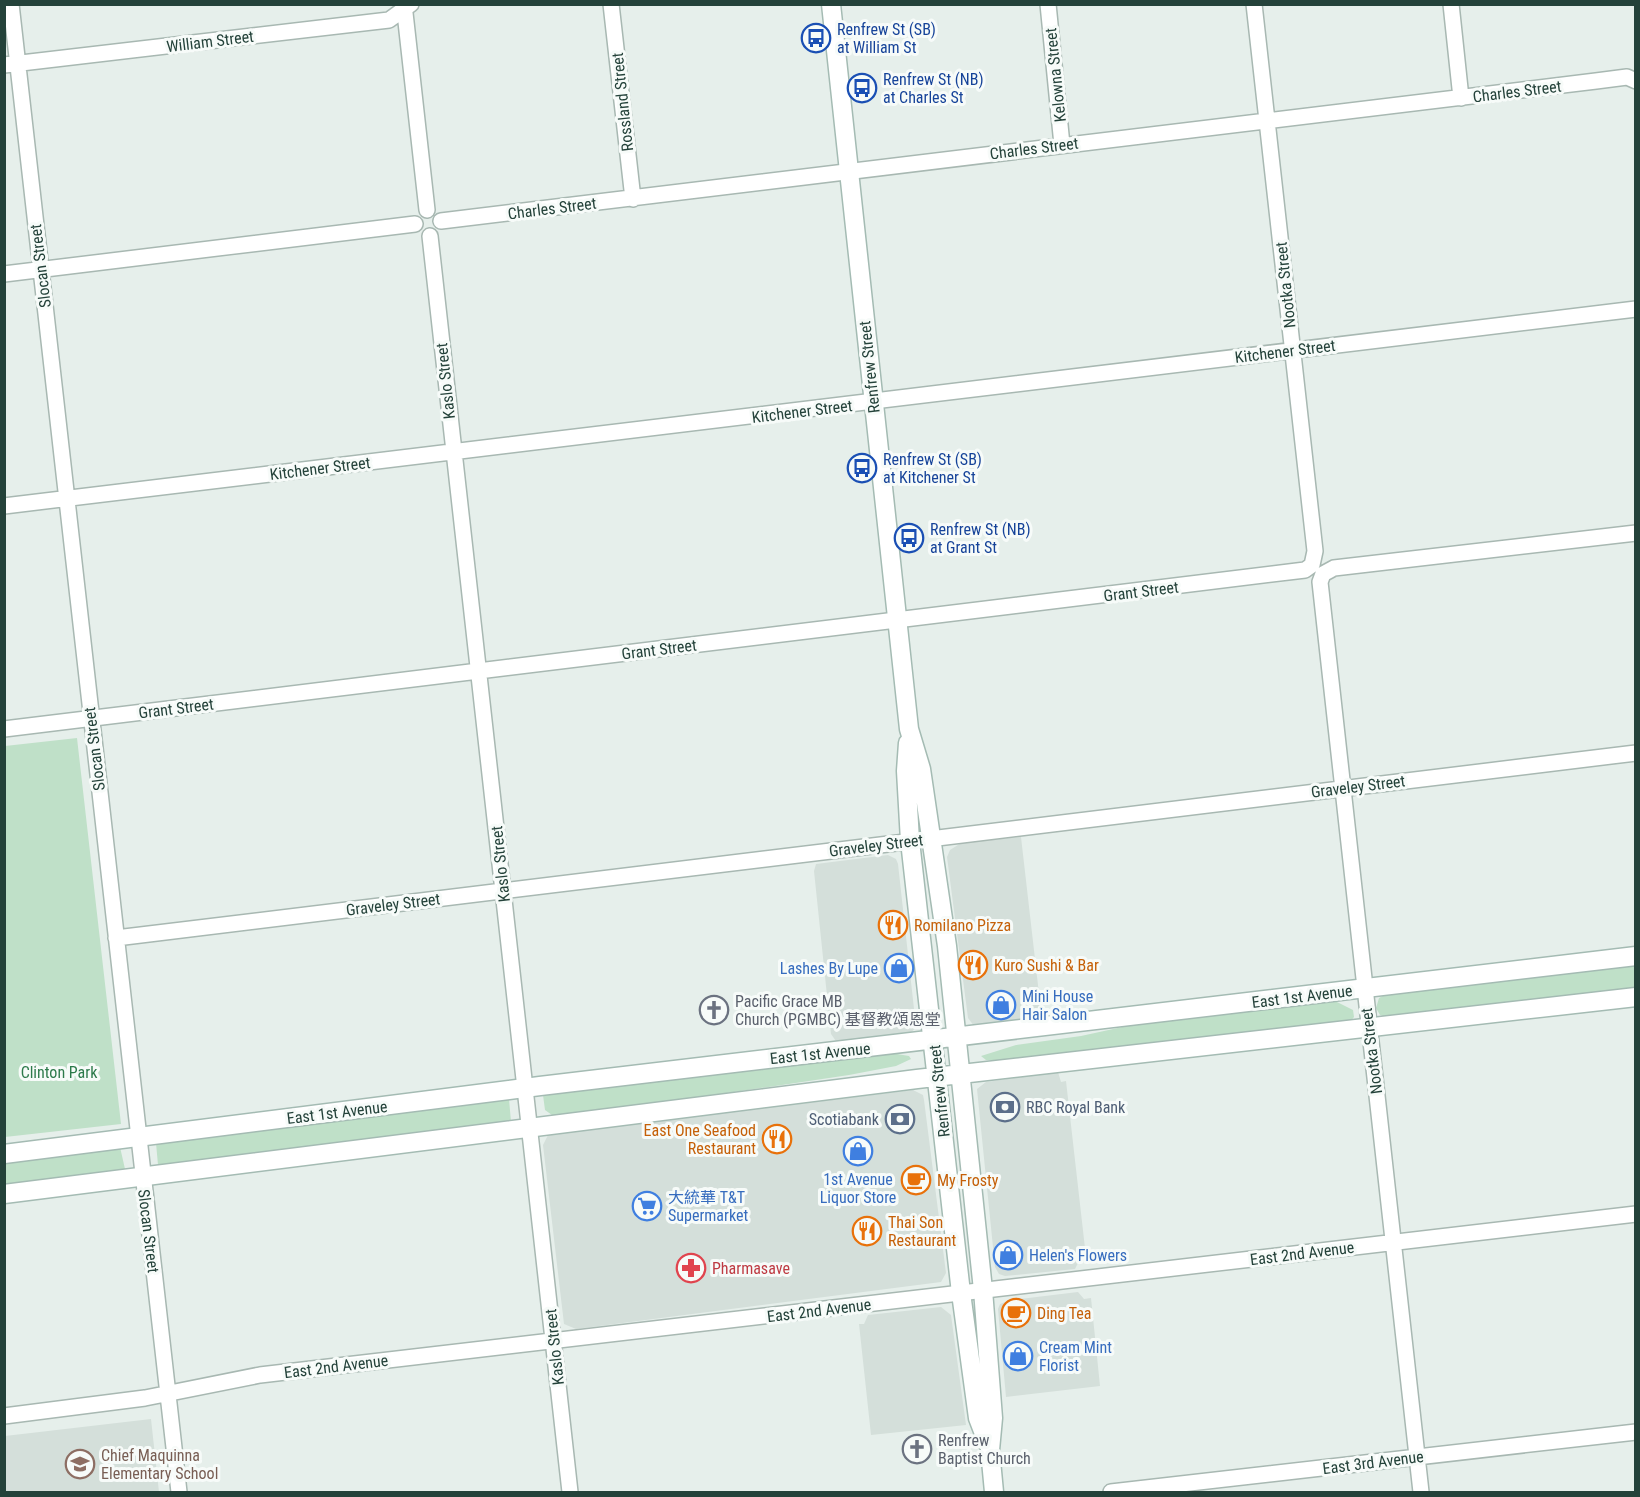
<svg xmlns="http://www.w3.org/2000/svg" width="1640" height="1497" font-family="'Roboto Condensed','Noto Sans SC',sans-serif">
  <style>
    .built { fill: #d4dfda }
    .green { fill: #bfe0c8 }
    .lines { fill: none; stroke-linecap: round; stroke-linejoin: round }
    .street-casing { stroke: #a8b8b2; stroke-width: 18 }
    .secondary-casing { stroke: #a4bbb3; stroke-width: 21 }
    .street { stroke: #fff; stroke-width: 15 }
    .secondary { stroke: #fff; stroke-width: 18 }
    .labels { text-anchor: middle; stroke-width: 6; stroke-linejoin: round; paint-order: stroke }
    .transit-label { font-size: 16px; fill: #164399; stroke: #f7fbf9; text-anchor: start }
    .street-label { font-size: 16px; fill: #24423a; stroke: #f7fbf9 }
    .food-label { font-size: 16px; fill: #c56008; stroke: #f7fbf9; text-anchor: start }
    .shop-label { font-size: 16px; fill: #366cbe; stroke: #f7fbf9; text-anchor: start }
    .worship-label { font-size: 16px; fill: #5b616d; stroke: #f7fbf9; text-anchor: start }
    .park-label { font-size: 16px; fill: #2d7a4b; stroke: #f7fbf9 }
    .service-label { font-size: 16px; fill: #4e5e75; stroke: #f7fbf9; text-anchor: start }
    .health-label { font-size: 16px; fill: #be3a42; stroke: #f7fbf9; text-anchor: start }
    .education-label { font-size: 16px; fill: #785e54; stroke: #f7fbf9; text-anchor: start }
  </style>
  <rect width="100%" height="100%" fill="#e6efeb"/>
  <path class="built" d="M1021 837 1042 1020 974 1026 968 1018 947 857 950 850 961 843Z
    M888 855 896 859 898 864 916 1027 910 1034 838 1044 831 1034 814 871 816 864Z
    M1058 1072 1061 1082 1066 1081 1086 1257H1081L1075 1269 1005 1276 999 1274 995 1267 977 1089 986 1082Z
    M913 1090 923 1095 924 1100 946 1273 941 1282 576 1329 564 1324 543 1145 548 1135Z
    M1078 1292 1084 1299 1091 1298 1100 1386 1006 1397 998 1309 1000 1304 1011 1300Z
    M941 1307 951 1315 966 1425 871 1435 859 1324H864L868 1315Z
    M151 1419 159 1492H5V1436Z"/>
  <path class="green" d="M77 738 121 1124 5 1137V746Z
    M1635 964V988L1386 1017 1380 1015 1376 1008 1379 998 1386 994Z
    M1326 1001H1335L1353 1010 1354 1017 1350 1022 1016 1061 986 1060 981 1056 1016 1045 1081 1036 1150 1021Z
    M891 1053 909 1056 911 1059 896 1066 849 1075 572 1116 552 1115 545 1110 543 1095 545 1093Z
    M506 1098 509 1099 511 1122 158 1165 156 1143Z
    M120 1147 125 1169 121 1171 5 1186 4 1161Z"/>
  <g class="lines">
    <g class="street-casing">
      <path id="street" d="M11 4 179 1492
        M404 4 427 210
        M611 4 633 199
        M1048 4 1062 145
        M1451 4 1461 98
        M4 65 389 20 411 4
        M441 221 1596 81 1627 77 1636 81
        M430 236 570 1492
        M4 274 415 224
        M4 506 1636 309
        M4 729 1305 570 1312 565 1315 551 1254 4
        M116 938 1636 753
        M4 1416 145 1398 260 1375 1636 1214
        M1111 1492 1636 1432
        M1421 1492 1320 582 1323 574 1334 568 1636 533"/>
    </g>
    <g class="secondary-casing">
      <path id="secondary" d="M831 4 909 729 921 769 947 946 983 1290 993 1418 990 1450 994 1492
        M908 743 906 771 910 841 961 1293 978 1418 988 1444
        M4 1154 540 1086 1636 956
        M4 1194 917 1079 1636 997"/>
    </g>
    <use href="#street" class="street"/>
    <use href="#secondary" class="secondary"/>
  </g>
  <defs>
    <g id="bus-ring" transform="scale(1.5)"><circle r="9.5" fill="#f7fbf9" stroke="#1a4fb4" stroke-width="1.5"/><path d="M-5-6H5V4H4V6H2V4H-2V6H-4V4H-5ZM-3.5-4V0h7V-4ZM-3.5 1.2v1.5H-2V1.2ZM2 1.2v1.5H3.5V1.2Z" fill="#1a4fb4"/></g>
    <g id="restaurant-ring" transform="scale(1.5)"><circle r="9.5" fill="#f7fbf9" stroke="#e8710a" stroke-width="1.5"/><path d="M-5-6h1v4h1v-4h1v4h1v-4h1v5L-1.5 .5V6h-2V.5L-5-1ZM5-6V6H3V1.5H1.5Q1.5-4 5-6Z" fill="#e8710a"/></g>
    <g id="shop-ring" transform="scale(1.5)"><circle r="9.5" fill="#f7fbf9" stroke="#3f7fe0" stroke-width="1.5"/><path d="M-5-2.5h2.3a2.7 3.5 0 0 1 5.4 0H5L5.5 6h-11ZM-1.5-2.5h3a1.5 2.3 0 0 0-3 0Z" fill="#3f7fe0"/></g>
    <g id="church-ring" transform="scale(1.5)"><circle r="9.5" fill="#f7fbf9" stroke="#6b7280" stroke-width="1.5"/><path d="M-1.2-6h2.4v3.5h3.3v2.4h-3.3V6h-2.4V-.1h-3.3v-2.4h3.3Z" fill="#6b7280"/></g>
    <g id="bank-ring" transform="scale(1.5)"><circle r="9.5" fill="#f7fbf9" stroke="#5c6f8a" stroke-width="1.5"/><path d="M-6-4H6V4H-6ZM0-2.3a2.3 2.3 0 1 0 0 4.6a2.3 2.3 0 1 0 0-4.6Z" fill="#5c6f8a"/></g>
    <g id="cafe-ring" transform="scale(1.5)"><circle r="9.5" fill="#f7fbf9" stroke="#e8710a" stroke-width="1.5"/><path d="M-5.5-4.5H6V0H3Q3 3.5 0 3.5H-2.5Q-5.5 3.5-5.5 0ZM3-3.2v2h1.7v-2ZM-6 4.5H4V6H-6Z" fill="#e8710a"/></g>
    <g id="supermarket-ring" transform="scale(1.5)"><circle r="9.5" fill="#f7fbf9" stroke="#3f7fe0" stroke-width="1.5"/><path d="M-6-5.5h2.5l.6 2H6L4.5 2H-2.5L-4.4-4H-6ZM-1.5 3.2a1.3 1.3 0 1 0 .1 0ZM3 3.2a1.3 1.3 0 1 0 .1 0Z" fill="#3f7fe0"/></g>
    <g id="pharmacy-ring" transform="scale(1.5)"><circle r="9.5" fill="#f7fbf9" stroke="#e0444e" stroke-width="1.5"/><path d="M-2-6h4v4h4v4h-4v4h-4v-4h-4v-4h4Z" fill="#e0444e"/></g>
    <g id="school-ring" transform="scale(1.5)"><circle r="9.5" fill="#f7fbf9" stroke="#8d6e63" stroke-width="1.5"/><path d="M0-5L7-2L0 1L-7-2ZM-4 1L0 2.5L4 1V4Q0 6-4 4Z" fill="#8d6e63"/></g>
  </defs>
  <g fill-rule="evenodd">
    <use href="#bus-ring" x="816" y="38"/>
    <use href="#bus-ring" x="862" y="88"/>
    <use href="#bus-ring" x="862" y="468"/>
    <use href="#bus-ring" x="909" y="538"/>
    <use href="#restaurant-ring" x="893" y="925"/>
    <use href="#restaurant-ring" x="973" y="965"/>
    <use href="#shop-ring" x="899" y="968"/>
    <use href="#shop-ring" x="1001" y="1005"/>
    <use href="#church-ring" x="714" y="1010"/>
    <use href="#bank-ring" x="1005" y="1107"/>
    <use href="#bank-ring" x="900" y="1119"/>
    <use href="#restaurant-ring" x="777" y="1139"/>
    <use href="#shop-ring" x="858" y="1151"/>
    <use href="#cafe-ring" x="916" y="1180"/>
    <use href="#supermarket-ring" x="647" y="1206"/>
    <use href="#restaurant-ring" x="867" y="1231"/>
    <use href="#shop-ring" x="1008" y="1255"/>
    <use href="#pharmacy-ring" x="691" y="1268"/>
    <use href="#cafe-ring" x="1016" y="1313"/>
    <use href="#shop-ring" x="1018" y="1356"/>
    <use href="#church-ring" x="917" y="1449"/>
    <use href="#school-ring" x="80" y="1464"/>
  </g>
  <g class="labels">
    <g class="transit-label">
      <text x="837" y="35">Renfrew St (SB)<tspan x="837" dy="18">at William St</tspan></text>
      <text x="883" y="85">Renfrew St (NB)<tspan x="883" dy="18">at Charles St</tspan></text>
      <text x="883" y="465">Renfrew St (SB)<tspan x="883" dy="18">at Kitchener St</tspan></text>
      <text x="930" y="535">Renfrew St (NB)<tspan x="930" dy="18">at Grant St</tspan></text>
    </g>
    <g class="street-label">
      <text transform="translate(210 41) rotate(-7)" y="6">William Street</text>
      <text transform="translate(1055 75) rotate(-96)" y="6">Kelowna Street</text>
      <text transform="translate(1517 91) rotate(-7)" y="6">Charles Street</text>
      <text transform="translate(622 102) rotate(-96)" y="6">Rossland Street</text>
      <text transform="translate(1034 148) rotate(-7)" y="6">Charles Street</text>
      <text transform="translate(552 208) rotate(-7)" y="6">Charles Street</text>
      <text transform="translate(40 266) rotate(-97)" y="6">Slocan Street</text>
      <text transform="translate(1285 285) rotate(-96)" y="6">Nootka Street</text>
      <text transform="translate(1285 351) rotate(-7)" y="6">Kitchener Street</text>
      <text transform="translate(869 367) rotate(-96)" y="6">Renfrew Street</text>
      <text transform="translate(445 381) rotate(-96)" y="6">Kaslo Street</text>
      <text transform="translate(802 411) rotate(-7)" y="6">Kitchener Street</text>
      <text transform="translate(320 468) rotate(-7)" y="6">Kitchener Street</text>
      <text transform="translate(1141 591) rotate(-7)" y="6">Grant Street</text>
      <text transform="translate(659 649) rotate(-7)" y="6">Grant Street</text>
      <text transform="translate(176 708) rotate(-7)" y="6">Grant Street</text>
      <text transform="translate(94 749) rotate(-97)" y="6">Slocan Street</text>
      <text transform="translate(1358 786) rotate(-7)" y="6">Graveley Street</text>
      <text transform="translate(876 845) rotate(-7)" y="6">Graveley Street</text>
      <text transform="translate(500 864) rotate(-96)" y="6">Kaslo Street</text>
      <text transform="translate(393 904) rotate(-7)" y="6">Graveley Street</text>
      <text transform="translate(1302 996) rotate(-7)" y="6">East 1st Avenue</text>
      <text transform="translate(1371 1051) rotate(-97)" y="6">Nootka Street</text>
      <text transform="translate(820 1053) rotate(-6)" y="6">East 1st Avenue</text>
      <text transform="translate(939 1091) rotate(-96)" y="6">Renfrew Street</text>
      <text transform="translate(337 1112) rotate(-7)" y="6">East 1st Avenue</text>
      <text transform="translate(149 1231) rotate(83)" y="6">Slocan Street</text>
      <text transform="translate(1302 1253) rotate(-7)" y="6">East 2nd Avenue</text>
      <text transform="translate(819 1310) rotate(-7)" y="6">East 2nd Avenue</text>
      <text transform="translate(554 1347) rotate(-96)" y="6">Kaslo Street</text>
      <text transform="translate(336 1366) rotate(-7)" y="6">East 2nd Avenue</text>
      <text transform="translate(1373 1462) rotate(-7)" y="6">East 3rd Avenue</text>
    </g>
    <g class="food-label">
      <text x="914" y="931">Romilano Pizza</text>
      <text x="994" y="971">Kuro Sushi &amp; Bar</text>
      <text x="756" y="1136" text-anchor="end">East One Seafood<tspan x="756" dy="18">Restaurant</tspan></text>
      <text x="937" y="1186">My Frosty</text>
      <text x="888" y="1228">Thai Son<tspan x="888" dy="18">Restaurant</tspan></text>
      <text x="1037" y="1319">Ding Tea</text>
    </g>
    <g class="shop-label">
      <text x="878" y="974" text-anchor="end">Lashes By Lupe</text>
      <text x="1022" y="1002">Mini House<tspan x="1022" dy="18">Hair Salon</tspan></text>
      <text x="858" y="1185" text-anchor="middle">1st Avenue<tspan x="858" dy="18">Liquor Store</tspan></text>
      <text x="668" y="1203">大統華 T&amp;T<tspan x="668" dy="18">Supermarket</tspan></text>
      <text x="1029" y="1261">Helen's Flowers</text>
      <text x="1039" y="1353">Cream Mint<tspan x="1039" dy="18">Florist</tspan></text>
    </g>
    <g class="worship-label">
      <text x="735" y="1007">Pacific Grace MB<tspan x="735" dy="18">Church (PGMBC) 基督教頌恩堂</tspan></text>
      <text x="938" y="1446">Renfrew<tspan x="938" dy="18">Baptist Church</tspan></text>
    </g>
    <g class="park-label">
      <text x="59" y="1078">Clinton Park</text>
    </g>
    <g class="service-label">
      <text x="1026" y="1113">RBC Royal Bank</text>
      <text x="879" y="1125" text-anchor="end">Scotiabank</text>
    </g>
    <g class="health-label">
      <text x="712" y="1274">Pharmasave</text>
    </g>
    <g class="education-label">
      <text x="101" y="1461">Chief Maquinna<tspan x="101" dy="18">Elementary School</tspan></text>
    </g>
  </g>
  <rect width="1640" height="1497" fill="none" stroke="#24423a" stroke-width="12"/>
</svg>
